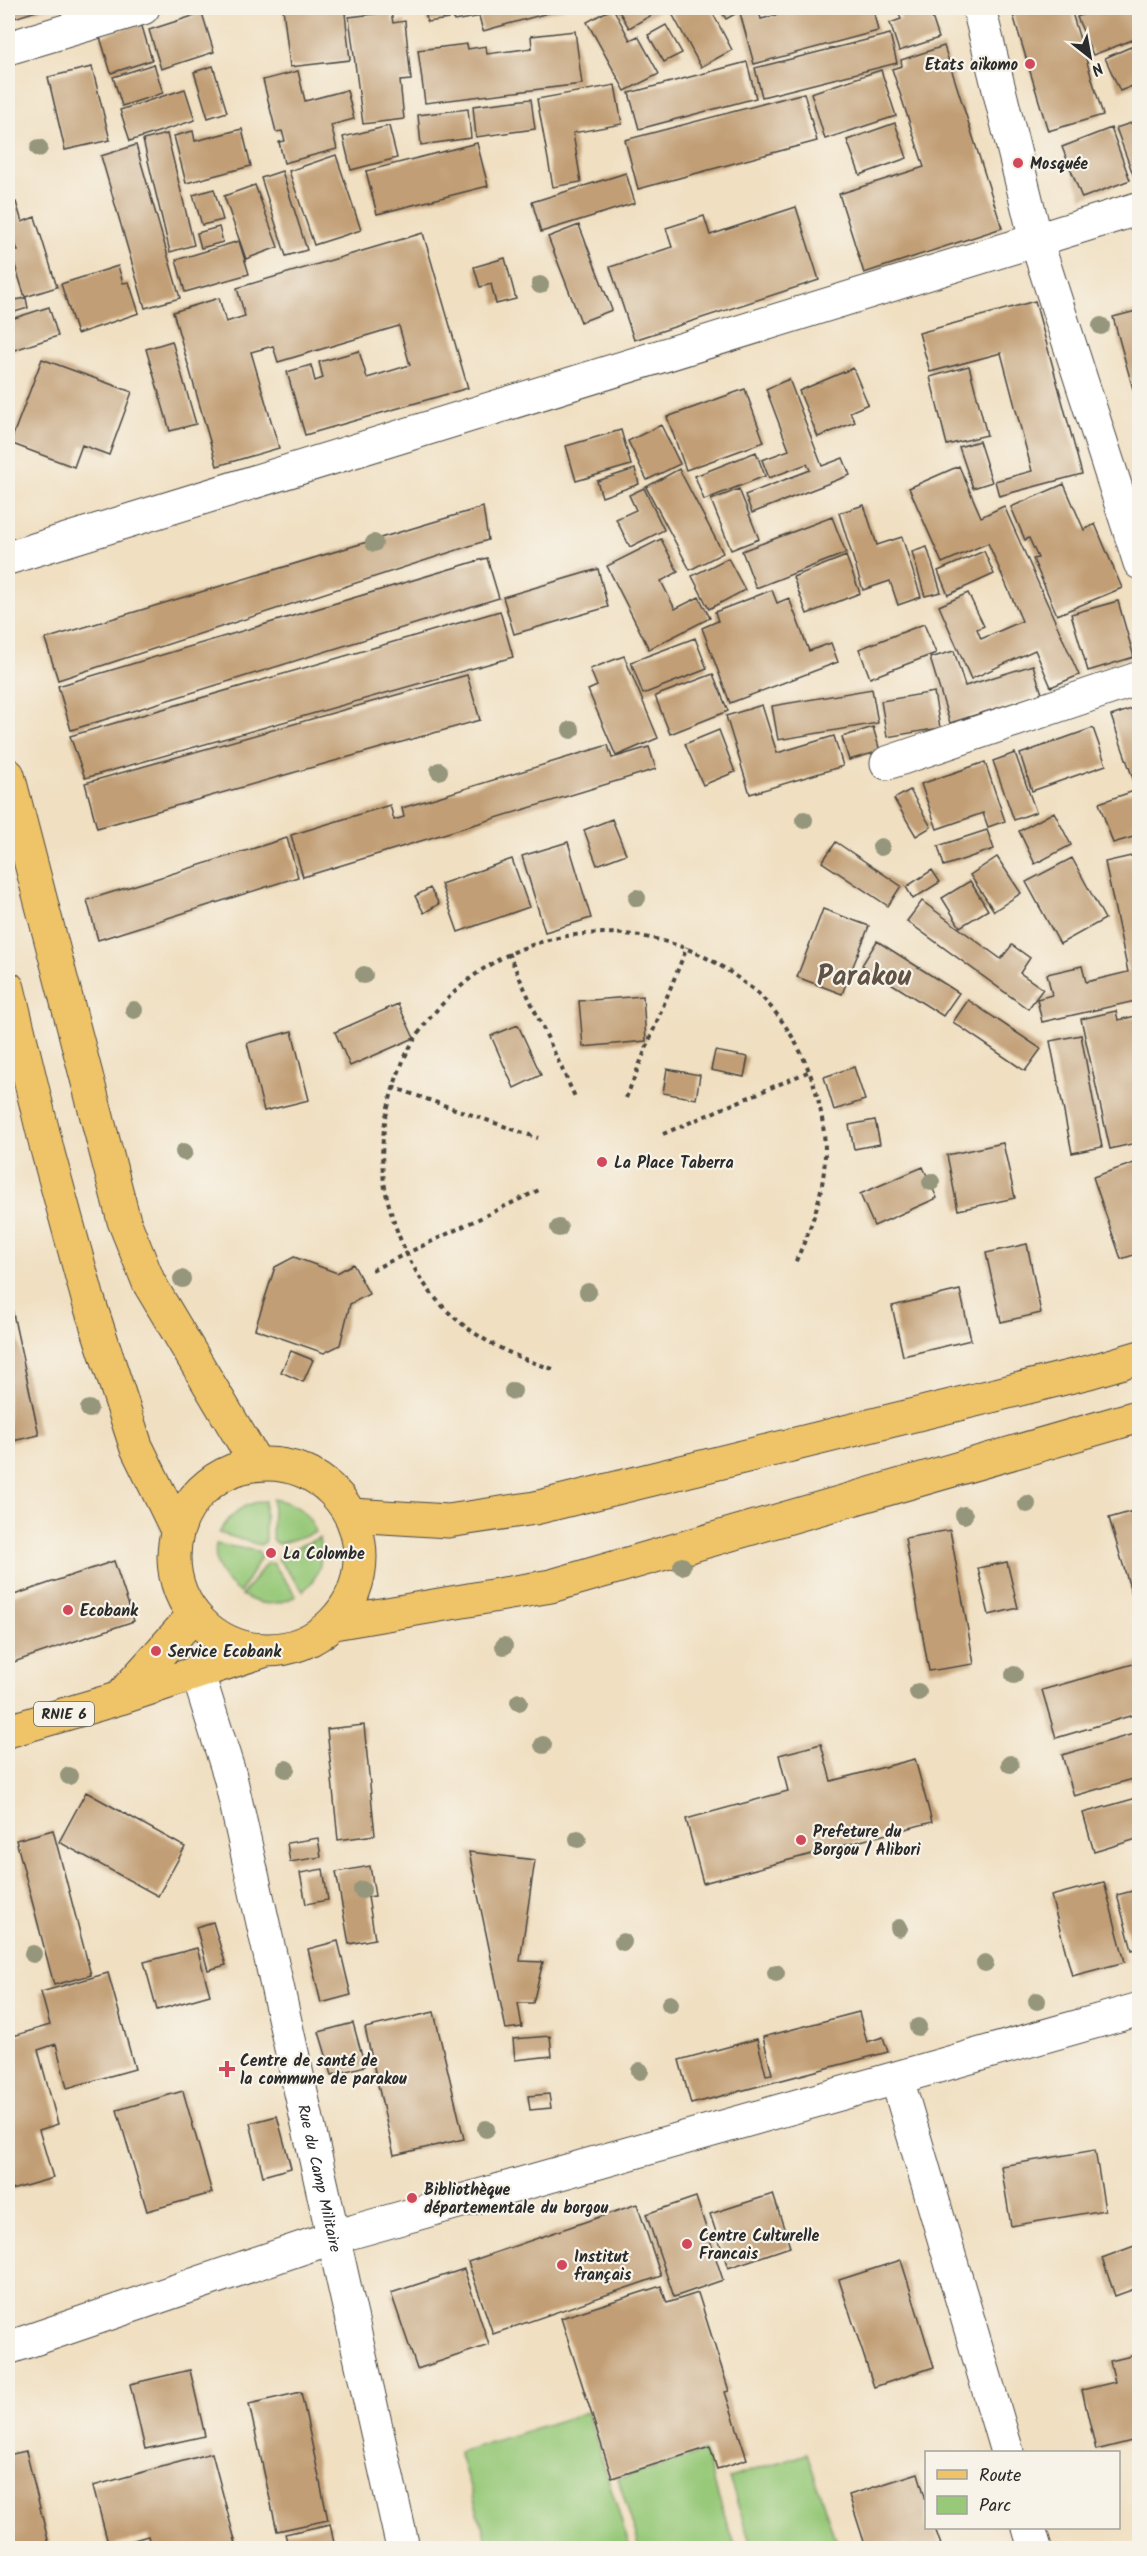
<svg xmlns="http://www.w3.org/2000/svg" width="1147" height="2556" font-family="Kalam,sans-serif">
  <style>
    .green { fill: #97c979; stroke: #617a52; stroke-width: 1.5 }
    .building { fill: #c19e74 }
    .lines { fill: none; stroke-linecap: round; stroke-linejoin: round }
    .minor-casing { stroke: #494642; stroke-width: 35 }
    .major-casing { stroke: #494642; stroke-width: 35 }
    .path { stroke: #494642; stroke-width: 4; stroke-dasharray: 4.5 4.5; stroke-linecap: butt }
    .minor { stroke: #fff; stroke-width: 33 }
    .major { stroke: #efc469; stroke-width: 33 }
    .tree { fill: #95967b }
    .poi-dot { fill: #d1495b; stroke: #f7f3e8; stroke-width: 2 }
    .labels { text-anchor: middle; stroke-width: 4.5; stroke-linejoin: round; paint-order: stroke }
    .shield { fill: #f7f3e8; stroke: #686764; stroke-width: 1.5 }
    .shield-label { font-size: 15px; font-weight: bold; fill: #2b2b2b }
    .poi-label { font-size: 16px; font-weight: bold; fill: #2b2b2b; stroke: #f7f3e8; text-anchor: start }
    .street-label { font-size: 16px; fill: #2b2b2b; stroke: #f7f3e8 }
    .town-label { font-size: 28px; font-weight: bold; fill: #605345; stroke: #f7f3e8 }
  </style>
  <rect width="100%" height="100%" fill="#f7f3e8"/>
  <filter id="ink" filterUnits="userSpaceOnUse"><feTurbulence type="fractalNoise" baseFrequency=".0167" numOctaves="2"/><feDisplacementMap in="SourceGraphic" scale="12" xChannelSelector="R" yChannelSelector="G"/><feConvolveMatrix kernelMatrix="1 2 1 2 8 2 1 2 1" color-interpolation-filters="sRGB"/></filter>
  <filter id="wash" filterUnits="userSpaceOnUse"><feTurbulence type="fractalNoise" baseFrequency=".008" numOctaves="4" result="noise"/><feDisplacementMap in="SourceGraphic" scale="24" xChannelSelector="R" yChannelSelector="G"/><feGaussianBlur stdDeviation="1.35" result="paint"/><feColorMatrix in="noise" values="0 0 0 0 0 0 0 0 0 0 0 0 0 0 0 0 0 1.4 0 .05"/><feComposite in="paint" operator="in"/></filter>
  <g filter="url(#wash)">
    <rect width="100%" height="100%" fill="#f0dfc1"/>
    <path class="green" d="M273 1499C295 1503 307 1510 316 1532L279 1544 272 1540Z
      M265 1501V1542L260 1545 219 1533C231 1514 242 1503 265 1501Z
      M319 1538C323 1561 321 1575 303 1591L278 1559 280 1554Z
      M216 1544 258 1551 261 1557 240 1593C221 1579 213 1566 216 1544Z
      M273 1563 296 1596C276 1606 262 1607 242 1595L266 1564Z
      M587 2412 630 2548H489L459 2452Z
      M704 2452 735 2548H640L618 2479Z
      M807 2453 838 2548H752L729 2478Z"/>
    <g id="blocks">
      <path class="building" d="M8 8H46L8 20Z
        M283 8H376V9L345 13 350 60 290 67Z
        M425 8H448L449 19 427 22Z
        M452 8H475L477 17 454 21Z
        M481 8H566L483 31 477 9Z
        M613 8 630 40 638 36 659 74 625 91 587 22Z
        M617 8H664L629 28Z
        M669 8H710L732 50 701 67Z
        M719 8H746L726 19Z
        M758 8 761 19 796 10V8H881L882 11 874 13 878 31 754 64 740 13Z
        M897 8H929L939 38 899 51 890 23 901 19Z
        M1011 8H1089L1072 13 1103 115 1048 131Z
        M1100 8H1140V37L1093 55 1077 17Z
        M391 12 393 23 405 21 411 80 400 81 404 119 363 124 349 17Z
        M202 13 214 52 161 69 149 30Z
        M141 23 152 60 111 73 100 37Z
        M666 25 682 53 664 62 648 35Z
        M575 31 582 84 425 103 418 50 467 44 468 49 486 46 487 54 532 48 531 36Z
        M890 34 897 63 762 97 755 68Z
        M1140 43V83L1120 91 1105 58Z
        M944 46 1002 228 864 273 839 194 924 167 892 69 902 66 901 60Z
        M747 62 756 98 639 129 629 93Z
        M154 64 163 93 122 106 113 77Z
        M213 66 227 112 208 118 194 72Z
        M92 67 110 140 65 150 48 77Z
        M881 70 896 116 825 139 811 93Z
        M298 71 305 101 347 90 354 119 331 125 337 149 284 163 279 142 285 141 282 131 276 132 263 80Z
        M615 85 622 124 573 133 581 182 553 187 537 99Z
        M185 89 195 120 130 141 120 110Z
        M804 93 817 141 638 189 625 140Z
        M531 99 535 129 476 137 473 106Z
        M468 109 471 138 421 145 418 115Z
        M1140 120V179L1135 180 1116 128Z
        M895 123 907 158 860 175 847 140Z
        M389 126 397 158 351 170 343 137Z
        M1111 128 1130 180 1082 198 1062 147Z
        M242 129 251 166 186 183 174 136 193 131 195 141Z
        M167 134 194 245 170 252 143 140Z
        M477 143 488 186 377 214 366 171Z
        M136 145 180 298 145 308 101 156Z
        M336 155 361 230 314 245 289 171Z
        M282 171 307 250 286 256 261 178Z
        M626 173 635 203 541 232 532 202Z
        M255 185 278 247 246 259 224 196Z
        M214 189 223 220 202 225 193 195Z
        M16 202 22 222 35 217 57 287 25 297 11 253 18 251 8 225V205Z
        M796 207 819 280 634 340 610 267 672 247 666 228 704 216 710 235Z
        M579 225 612 310 581 322 548 237Z
        M219 227 223 242 201 248 197 233Z
        M423 233 468 388 305 435 287 372 311 365 315 381 323 378 319 362 359 351 367 378 410 365 399 326 278 362 273 346 251 352 279 448 217 466 173 312 219 298 226 322 245 316 237 288Z
        M239 241 249 274 185 292 176 260Z
        M505 258 516 299 496 304 491 284 480 287 474 267Z
        M118 266 123 283 129 282 139 313 77 334 61 284Z
        M8 271 16 300 26 298 28 308 8 314Z
        M1035 301 1082 474 999 496 995 481 1032 471 1001 353 930 372 919 333Z
        M49 307 58 336 8 352V320Z
        M1140 310V399L1136 400 1113 317Z
        M172 341 196 424 170 431 146 349Z
        M42 359 132 392 109 455 82 445 74 467 10 443Z
        M969 366 987 435 947 445 930 377Z
        M853 368 868 404 850 412 855 422 818 437 799 391Z
        M789 379 822 466 843 458 850 475 752 513 745 495 810 470 807 464 769 478 762 460 789 450 766 389Z
        M745 389 764 442 686 470 667 417Z
        M661 425 680 464 647 480 628 441Z
        M621 430 631 465 576 481 566 446Z
        M979 441 992 482 973 488 959 447Z
        M756 452 765 476 704 500 695 476Z
        M959 466 981 517 1004 506 1079 675 1051 687 1035 650 971 679 939 606 968 593 984 626 977 629 981 639 1022 621 988 543 942 563 909 488Z
        M635 469 639 484 602 497 597 481Z
        M679 469 723 553 690 570 646 487Z
        M1064 484 1084 530 1095 524 1122 588 1057 615 1033 559 1038 558 1029 538 1025 540 1011 507Z
        M644 488 664 530 630 547 616 519 636 510 629 495Z
        M739 489 759 539 731 550 711 500Z
        M864 505 877 545 902 537 921 597 898 605 890 581 863 590 839 513Z
        M483 507 488 540 58 680 45 639Z
        M832 517 846 553 756 588 742 551Z
        M661 539 678 572 661 581 675 609 699 597 710 618 649 649 607 566Z
        M927 547 941 592 925 596 912 552Z
        M984 551 994 574 948 595 938 571Z
        M846 556 860 593 807 614 793 577Z
        M487 558 499 598 71 730 58 686Z
        M728 558 745 590 709 609 692 576Z
        M598 569 608 607 514 634 503 597Z
        M772 590 777 603 789 598 809 651 831 643 838 662 730 703 702 628 718 621 715 612Z
        M1118 601 1134 657 1088 671 1071 614Z
        M500 611 513 657 85 778 70 736Z
        M924 624 936 653 870 678 859 649Z
        M695 638 707 669 643 694 631 662Z
        M954 651 965 686 1033 665 1042 694 950 723 930 658Z
        M624 656 658 738 616 756 588 690 597 686 590 669Z
        M713 674 728 711 670 734 655 696Z
        M467 675 480 720 97 828 85 783Z
        M872 689 878 723 778 740 772 706Z
        M934 692 940 728 887 737 881 701Z
        M762 705 777 753 834 736 843 766 750 794 726 716Z
        M1140 706V835L1113 843 1099 803 1137 790 1111 716Z
        M873 727 880 751 849 760 842 737Z
        M1093 728 1106 765 1032 791 1020 754Z
        M719 730 735 772 703 785 685 744Z
        M608 745 612 758 649 747 656 769 303 877 291 835 390 805 394 820 404 817 402 808Z
        M1015 753 1036 812 1014 820 993 761Z
        M985 762 1005 821 988 827 983 813 937 829 921 784Z
        M910 790 931 827 916 836 894 799Z
        M1054 812 1071 845 1035 864 1019 831Z
        M612 819 626 854 597 865 584 830Z
        M987 830 994 849 944 866 938 846Z
        M287 838 298 877 98 940 87 900Z
        M568 842 591 918 545 932 522 856Z
        M836 842 901 886 888 906 822 862Z
        M1140 854V1000L1042 1022 1037 999 1052 995 1047 974 1082 966 1086 982 1128 972 1105 862Z
        M997 857 1021 893 994 911 970 875Z
        M1072 858 1105 919 1060 944 1026 882Z
        M512 859 529 907 458 932 441 884Z
        M932 870 940 882 913 899 906 887Z
        M970 881 988 910 960 927 942 898Z
        M430 888 439 904 424 913 415 896Z
        M922 901 1001 959 1012 945 1030 958 1020 973 1043 989 1028 1009 907 921Z
        M823 909 869 926 842 994 797 977Z
        M877 941 959 993 943 1016 862 965Z
        M643 996 646 1041 583 1047 579 1001Z
        M968 1000 1041 1049 1025 1071 953 1022Z
        M398 1004 414 1038 350 1066 335 1032Z
        M1116 1011 1118 1020 1140 1015V1142L1110 1149 1081 1019Z
        M518 1025 541 1075 514 1088 491 1036Z
        M292 1031 309 1100 264 1111 247 1043Z
        M1081 1035 1102 1147 1072 1153 1050 1041Z
        M715 1051 748 1057 744 1077 711 1070Z
        M854 1067 865 1100 834 1110 824 1077Z
        M667 1069 700 1075 696 1099 663 1093Z
        M875 1120 880 1144 854 1149 849 1125Z
        M1003 1143 1015 1198 958 1210 947 1155Z
        M1140 1161V1253L1121 1259 1093 1177Z
        M923 1167 937 1198 874 1226 860 1194Z
        M1027 1244 1041 1313 1001 1322 986 1253Z
        M294 1257 337 1273 353 1264 369 1294 350 1304 340 1345 324 1353 255 1329 275 1267Z
        M8 1290 39 1435 8 1442Z
        M960 1290 971 1340 903 1356 892 1306Z
        M291 1351 313 1360 303 1382 281 1372Z
        M1140 1509V1618H1139L1109 1518Z
        M950 1530 974 1664 929 1671 905 1538Z
        M114 1561 134 1621 8 1664V1597Z
        M1007 1562 1018 1608 989 1615 978 1568Z
        M1140 1662V1713L1056 1738 1042 1690Z
        M364 1725 375 1835 338 1840 327 1729Z
        M1140 1732V1777L1074 1796 1062 1755Z
        M821 1744 831 1781 915 1759 932 1822 703 1883 686 1819 788 1791 779 1755Z
        M86 1792 185 1847 158 1896 59 1842Z
        M1140 1797V1838L1094 1852 1083 1813Z
        M53 1830 91 1975 54 1985 16 1840Z
        M318 1838 321 1857 290 1862 287 1843Z
        M469 1852 535 1860 520 1961 543 1962 533 2003H518L522 2027 506 2029Z
        M370 1866 375 1896 368 1897 375 1939 349 1944 336 1872Z
        M323 1869 328 1900 306 1904 300 1873Z
        M1104 1882 1125 1962 1072 1976 1051 1896Z
        M1140 1889V1948L1132 1950 1117 1895Z
        M213 1922 226 1965 208 1970 196 1927Z
        M338 1941 351 1995 321 2003 308 1949Z
        M197 1948 210 1995 157 2010 144 1962Z
        M108 1973 135 2069 67 2088 56 2044 38 2050 58 2124 39 2130 53 2178 8 2191V2017L13 2036 50 2025 41 1992Z
        M434 2012 464 2139 394 2155 365 2028Z
        M859 2012 867 2042 883 2037 888 2052 691 2104 679 2060 757 2039 766 2075 772 2074 763 2037Z
        M353 2023 365 2066 332 2075 319 2032Z
        M550 2036 552 2056 515 2060 513 2039Z
        M183 2091 212 2193 147 2211 117 2110Z
        M549 2094 551 2108 530 2110 528 2096Z
        M277 2116 291 2168 263 2176 250 2123Z
        M1095 2150 1105 2210 1011 2226 1001 2166Z
        M773 2194 790 2247 728 2268 710 2214Z
        M696 2197 723 2280 674 2297 646 2214Z
        M637 2204 661 2276 493 2334 468 2262Z
        M1137 2245 1140 2252V2287L1115 2296 1102 2258Z
        M901 2260 934 2367 874 2387 839 2280Z
        M464 2269 489 2345 417 2369 391 2293Z
        M661 2286 667 2303 698 2293 729 2391 725 2392 747 2459 717 2469 710 2447 612 2478 561 2318Z
        M1140 2354V2439L1096 2450 1082 2390 1115 2382 1110 2361Z
        M190 2370 205 2436 145 2449 130 2384Z
        M301 2392 328 2520 277 2531 249 2404Z
        M26 2451 50 2548H8V2455Z
        M212 2453 237 2548H151L148 2536 109 2547 93 2486Z
        M918 2473 926 2500V2528H935L942 2548H866L849 2495Z
        M330 2524 335 2548H289L285 2534Z"/>
    </g>
  </g>
  <g filter="url(#ink)">
    <use href="#blocks" fill-opacity="0" stroke="#494642" stroke-width="1.5"/>
    <g class="lines">
      <g class="minor-casing">
        <g id="minor">
          <path d="M979 8 1036 240 1140 563"/>
          <path d="M8 48 143 8"/>
          <path d="M8 558 1140 208"/>
          <path d="M887 763 1140 678"/>
          <path id="s1" d="M197 1671 230 1776 403 2548"/>
          <path d="M897 2079 1007 2452"/>
          <path d="M8 2348 334 2237 1140 2009"/>
          <path d="M1029 2528 1035 2548"/>
        </g>
      </g>
      <g class="major-casing">
        <path id="major" d="M8 775 124 1221 149 1283 256 1463
          M8 988 48 1153 88 1299 136 1446 177 1530
          M174 1557a93 93 0 1 1 186 0a93 93 0 1 1-186 0Z
          M352 1515 448 1521 535 1508 1089 1372 1140 1357
          M334 1623 551 1586 1140 1416
          M123 1694 194 1615
          M8 1731 120 1698 263 1651"/>
      </g>
      <path class="path" d="M508 953 576 1099
        M392 1087 538 1138
        M626 1098 687 947
        M663 1134 810 1071
        M372 1270 541 1189
        M553 1369C465 1342 413 1295 389 1205 375 1156 384 1106 404 1059 419 1027 439 1005 466 982 542 918 659 917 738 978 745 984 754 989 760 995 797 1033 819 1082 824 1134 829 1180 814 1222 795 1263"/>
      <use href="#minor" class="minor"/>
      <use href="#major" class="major"/>
    </g>
    <g class="tree">
      <circle cx="39" cy="148" r="9"/>
      <circle cx="540" cy="285" r="9"/>
      <circle cx="1101" cy="326" r="9"/>
      <circle cx="374" cy="543" r="9"/>
      <circle cx="571" cy="730" r="9"/>
      <circle cx="439" cy="771" r="9"/>
      <circle cx="804" cy="820" r="9"/>
      <circle cx="881" cy="847" r="9"/>
      <circle cx="637" cy="898" r="9"/>
      <circle cx="364" cy="975" r="9"/>
      <circle cx="134" cy="1010" r="9"/>
      <circle cx="184" cy="1152" r="9"/>
      <circle cx="931" cy="1182" r="9"/>
      <circle cx="559" cy="1228" r="9"/>
      <circle cx="182" cy="1279" r="9"/>
      <circle cx="588" cy="1292" r="9"/>
      <circle cx="513" cy="1391" r="9"/>
      <circle cx="89" cy="1409" r="9"/>
      <circle cx="1027" cy="1504" r="9"/>
      <circle cx="964" cy="1515" r="9"/>
      <circle cx="682" cy="1566" r="9"/>
      <circle cx="504" cy="1646" r="9"/>
      <circle cx="1014" cy="1675" r="9"/>
      <circle cx="918" cy="1692" r="9"/>
      <circle cx="519" cy="1702" r="9"/>
      <circle cx="543" cy="1745" r="9"/>
      <circle cx="1010" cy="1764" r="9"/>
      <circle cx="286" cy="1769" r="9"/>
      <circle cx="69" cy="1776" r="9"/>
      <circle cx="578" cy="1839" r="9"/>
      <circle cx="362" cy="1890" r="9"/>
      <circle cx="899" cy="1928" r="9"/>
      <circle cx="623" cy="1942" r="9"/>
      <circle cx="33" cy="1954" r="9"/>
      <circle cx="985" cy="1963" r="9"/>
      <circle cx="776" cy="1973" r="9"/>
      <circle cx="1037" cy="2001" r="9"/>
      <circle cx="670" cy="2004" r="9"/>
      <circle cx="918" cy="2027" r="9"/>
      <circle cx="640" cy="2071" r="9"/>
      <circle cx="486" cy="2129" r="9"/>
    </g>
  </g>
  <g class="poi-dot">
    <circle cx="1030" cy="64" r="6"/>
    <circle cx="1018" cy="163" r="6"/>
    <circle cx="602" cy="1162" r="6"/>
    <circle cx="271" cy="1553" r="6"/>
    <circle cx="68" cy="1610" r="6"/>
    <circle cx="156" cy="1651" r="6"/>
    <circle cx="801" cy="1840" r="6"/>
    <path d="M224 2060h6v6h6v6h-6v6h-6v-6h-6v-6h6z"/>
    <circle cx="412" cy="2198" r="6"/>
    <circle cx="687" cy="2244" r="6"/>
    <circle cx="562" cy="2265" r="6"/>
  </g>
  <g class="labels">
    <rect class="shield" x="34" y="1702" width="60" height="24" rx="4.5"/>
    <g class="shield-label">
      <text x="64" y="1719">RNIE 6</text>
    </g>
    <g class="poi-label">
      <text x="1018" y="70" text-anchor="end">Etats aïkomo</text>
      <text x="1030" y="169">Mosquée</text>
      <text x="614" y="1168">La Place Taberra</text>
      <text x="283" y="1559">La Colombe</text>
      <text x="80" y="1616">Ecobank</text>
      <text x="168" y="1657">Service Ecobank</text>
      <text x="813" y="1837">Prefeture du<tspan x="813" dy="18">Borgou / Alibori</tspan></text>
      <text x="240" y="2066">Centre de santé de<tspan x="240" dy="18">la commune de parakou</tspan></text>
      <text x="424" y="2195">Bibliothèque<tspan x="424" dy="18">départementale du borgou</tspan></text>
      <text x="699" y="2241">Centre Culturelle<tspan x="699" dy="18">Francais</tspan></text>
      <text x="574" y="2262">Institut<tspan x="574" dy="18">français</tspan></text>
    </g>
    <g class="street-label">
      <text dy="6" stroke="none"><textPath href="#s1" startOffset="522">Rue du Camp Militaire</textPath></text>
    </g>
    <g class="town-label">
      <text x="864" y="985">Parakou</text>
    </g>
  </g>
  <rect width="1147" height="2556" fill="none" stroke="#f7f3e8" stroke-width="30"/>
  <rect x="925" y="2451" width="195" height="78" fill="#f7f3e8" stroke="#a5a39c" stroke-width="1.5"/>
  <rect x="937" y="2470" width="30" height="9" fill="#efc469" stroke="#a5a39c" stroke-width="1.5"/>
  <text x="979" y="2481" font-size="18" fill="#2b2b2b">Route</text>
  <rect x="937" y="2496" width="30" height="18" fill="#97c979" stroke="#a5a39c" stroke-width="1.5"/>
  <text x="979" y="2511" font-size="18" fill="#2b2b2b">Parc</text>
  <g transform="translate(1090 57) rotate(149)" stroke="#f7f3e8" stroke-width="4.5" paint-order="stroke">
  <path d="M0-4.5L10 22L0 15L-10 22Z" fill="#2b2b2b"/>
  <text y="-9" font-size="16" font-weight="bold" text-anchor="middle" fill="#2b2b2b">N</text>
  </g>
</svg>
